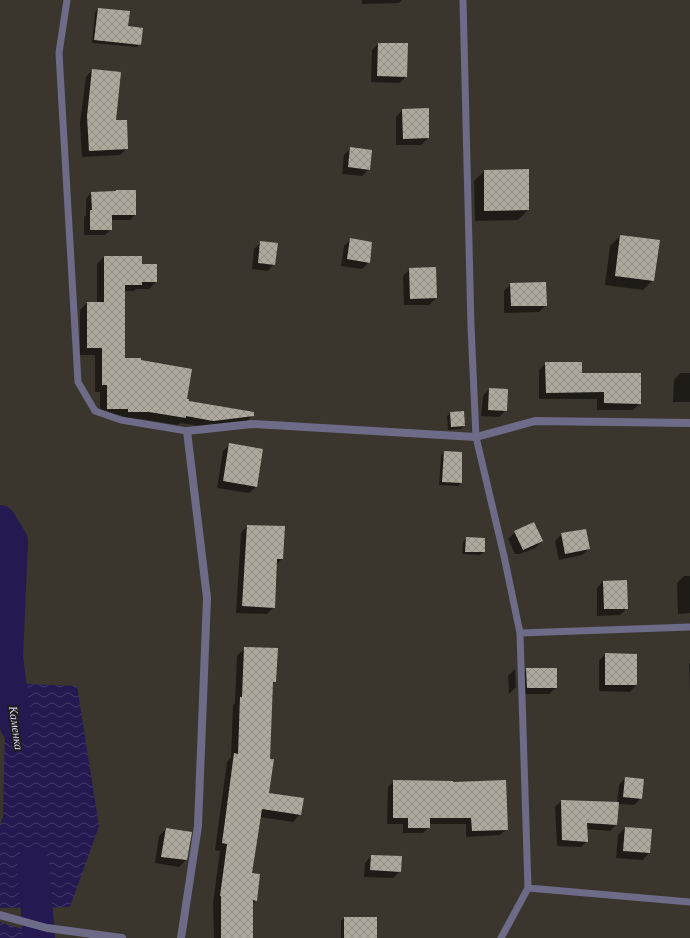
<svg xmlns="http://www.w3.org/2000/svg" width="690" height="938" font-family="'Times New Roman',serif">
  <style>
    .water { fill: url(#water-waves) }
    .shadow { fill: #0007 }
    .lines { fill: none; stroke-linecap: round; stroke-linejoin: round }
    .river { stroke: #251951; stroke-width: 32 }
    .building { fill: url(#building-cross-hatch) }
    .service { stroke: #6d6b88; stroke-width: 7 }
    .minor { stroke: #6d6b88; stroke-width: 8 }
    .labels { text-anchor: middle; stroke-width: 4; stroke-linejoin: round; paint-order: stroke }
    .water-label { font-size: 12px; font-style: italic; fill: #d1cff4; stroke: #201e1a }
  </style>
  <defs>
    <pattern id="water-waves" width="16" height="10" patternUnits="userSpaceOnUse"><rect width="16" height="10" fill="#251951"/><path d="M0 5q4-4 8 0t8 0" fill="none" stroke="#443a69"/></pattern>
    <pattern id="building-cross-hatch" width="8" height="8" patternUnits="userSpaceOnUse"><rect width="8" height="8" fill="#aea99d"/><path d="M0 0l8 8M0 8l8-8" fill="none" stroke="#928e85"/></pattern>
  </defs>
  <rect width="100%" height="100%" fill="#3b362d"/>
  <path class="water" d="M6 683 77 686 99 826 70 907 0 908V825L3 817Z
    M0 922 49 938H0Z"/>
  <path class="shadow" d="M362 0H402L399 3 362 4Z
    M98 9 127 27 140 44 137 47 92 43 95 12Z
    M378 44 406 76 400 83 371 82 372 50Z
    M92 70 127 148 120 155 82 157 80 123 86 77Z
    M402 110 428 138 421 145H396V117Z
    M351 148 369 169 362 176 342 174 344 155Z
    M484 171 528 210 518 220 475 221 474 181Z
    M116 191 135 215 130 220H111V229L105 235H84V217L86 215V199L91 193 115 192Z
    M620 236 653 280 643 290 605 285 610 246Z
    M350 240 369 262 362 269 341 266 344 246Z
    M261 242 274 264 268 271 252 269 254 249Z
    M104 257H141V265L156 282 149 289H136L134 291H124V359L140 361 187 401 253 415 246 422 205 427 180 423 178 425 141 419H121V415H100V392H95V355H80V310L87 303H97V264Z
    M410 269 436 298 429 305H404L403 276Z
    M511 284 546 305 539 312 504 313V291Z
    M546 363 581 374 640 403 633 410H597V399H539V370Z
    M680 373H690V402H673L674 380Z
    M489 389 506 410 499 417 481 416 483 396Z
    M450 413 464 426 461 429 448 430 447 416Z
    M230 444 256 487 249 493 217 488 223 451Z
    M445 452 461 483 458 486 439 485 441 455Z
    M247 526 284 527 282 559 276 565 274 607 267 614 236 613 241 533Z
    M515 532 542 541 535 548 520 554H515L508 539Z
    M562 534 589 549 582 555 559 560 555 541Z
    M466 538 484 552 480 555 462 554 463 542Z
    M684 576H690V613L678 614 677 583Z
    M603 581 627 608 620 615 597 616V588Z
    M245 648 275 682 272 685 267 794 300 814 293 822 260 817 251 874 256 900 252 905V938H214L213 903 220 851 215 850 227 762 231 757 233 705 235 703 237 656Z
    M605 654 636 685 630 692 599 691V661Z
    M690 663V692L689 664Z
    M515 669 516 687 509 694 508 676Z
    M527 669 556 688 549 694H520V676Z
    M625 778 641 798 634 805 618 804 616 825 610 831 586 829 587 841 581 847 557 846 555 807 561 801 617 803 619 785Z
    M394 781 507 829 500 835 466 837V824H429V827L423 833H403V824H387L388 787Z
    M625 828 649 853 643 860 616 858 618 835Z
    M166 829 186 860 179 867 155 863 159 836Z
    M371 856 400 871 393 878 364 877 365 863Z
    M344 918 375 938H341V921Z"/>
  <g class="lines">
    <path class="river" d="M0 521 12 541 7 657 16 726
      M33 863 39 938"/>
  </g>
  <path class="building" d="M98 8 130 11 128 26 143 28 141 45 94 40Z
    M378 43H408L407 77 377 76Z
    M92 69 121 72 116 120H127L128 149 89 151 87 116Z
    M429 108V138L403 139 402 109Z
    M350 147 372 150 370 170 348 167Z
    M529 169V210L484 211V170Z
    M116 190H136V215H112V230H90V210H92L91 192 116 191Z
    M620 235 660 240 654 281 615 276Z
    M350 238 372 242 370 263 347 259Z
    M260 241 278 243 275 265 258 263Z
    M104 256H142V264H157V282H142V285H125V358H141V360L192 369 187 399H189V401L254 412V416L213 421 186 416V418L149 412H128V409H107V385H102V348H87V302H104Z
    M436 267 437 298 410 299 409 268Z
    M546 282 547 306H511L510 283Z
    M545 362H582V373H641V404L604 403V392L546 393Z
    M489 388 508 389 507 411 488 410Z
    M464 411 465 426 451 427 450 412Z
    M229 443 263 449 257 487 223 481Z
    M444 451 462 452V483L442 482Z
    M534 522 543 541 523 550 514 531Z
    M247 525 285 526 283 559H277L275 608 242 606Z
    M586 529 590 549 565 554 561 533Z
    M466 537 485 538V552H465Z
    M627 580 628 609H604L603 581Z
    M244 647 278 648 276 682H273L270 759H274L269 793 304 798 301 815 262 809 252 873 260 874 257 901 253 900V938H221V896H220L227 844 222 843 234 753 238 754 240 697H242Z
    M605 653 637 654V685H605Z
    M526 668H557V688H527Z
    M625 777 644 779 642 799 623 797Z
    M393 780 453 781V782L506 780 508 830 472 831 471 818H430V828H408V818H393Z
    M561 800 619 802 617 825 587 823 588 842 562 840Z
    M625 827 652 829 650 853 623 851Z
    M166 828 192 832 187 860 161 857Z
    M371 855 402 856 401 872 370 870Z
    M344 917H377V938H344Z"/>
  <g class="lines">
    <path class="service" d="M67 0 59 53 78 382 95 411 121 420 187 431
      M463 0 471 326 476 437 504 556 520 633 528 888 501 938
      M520 633 690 627
      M528 888 690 902"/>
    <path class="minor" d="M0 915 47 928 122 938
      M181 938 198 826 207 598 187 431 252 424 476 437 535 421 690 423"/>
  </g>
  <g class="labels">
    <g class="water-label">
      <text transform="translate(16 728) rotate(82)" y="4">Каменка</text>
    </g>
  </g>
</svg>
